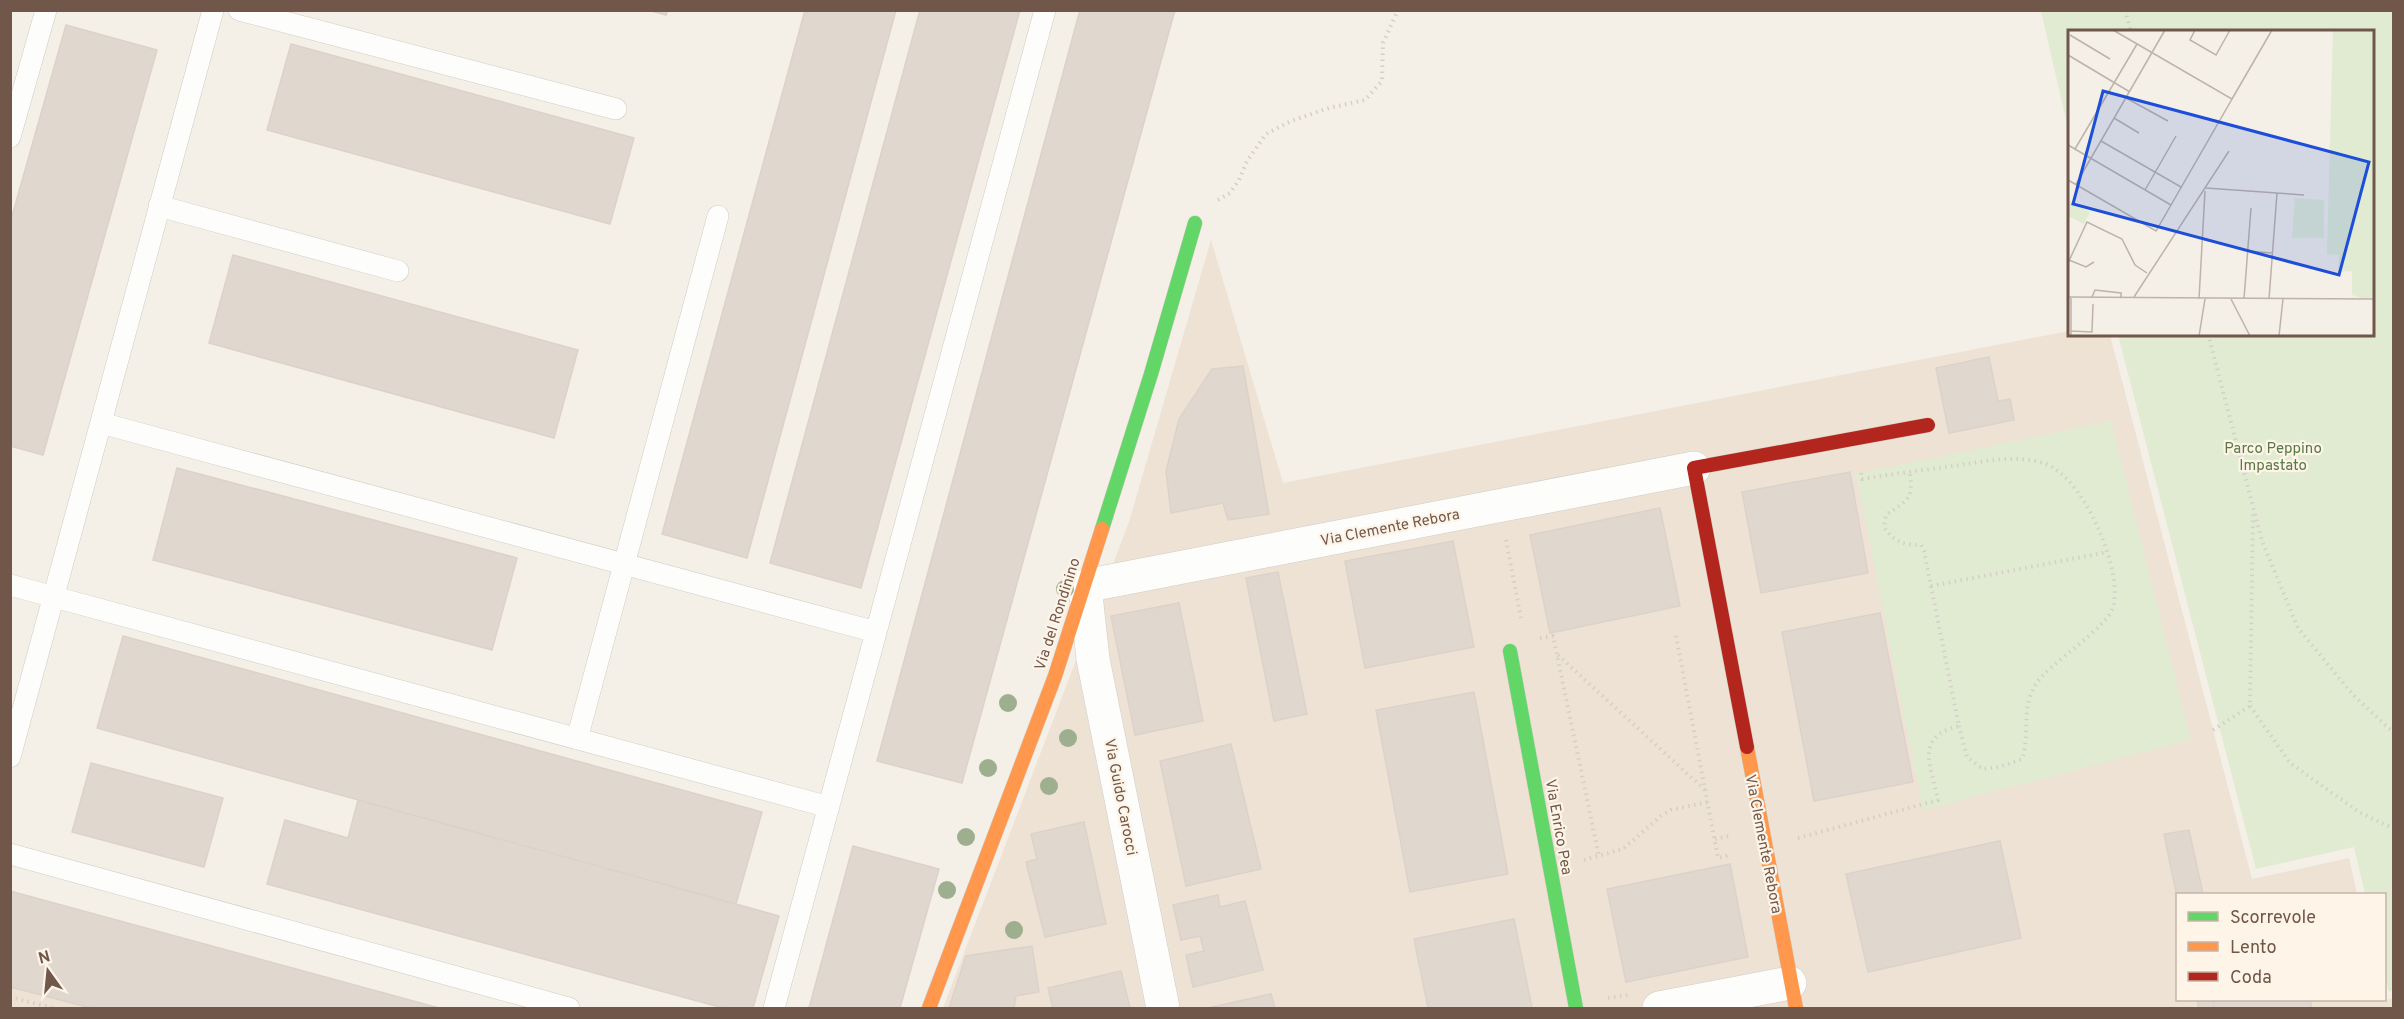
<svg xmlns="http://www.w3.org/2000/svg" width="2404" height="1019" font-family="Overpass,sans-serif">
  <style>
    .residential { fill: #ede2d4 }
    .green { fill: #e1ebd2 }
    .building { fill: #e0d7cf; stroke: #ddd2ca; stroke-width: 1.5 }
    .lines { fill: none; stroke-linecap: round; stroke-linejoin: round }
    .lane-casing { stroke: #d2ccc5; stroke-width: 22 }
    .street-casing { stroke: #d2ccc5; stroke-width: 34 }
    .fast-casing { stroke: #d3cbc4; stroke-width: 15 }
    .slow-casing { stroke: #d3cbc4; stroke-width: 15 }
    .jam-casing { stroke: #d3cbc4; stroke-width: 15 }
    .path { stroke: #d5cfc9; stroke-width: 4; stroke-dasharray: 1.5 4.5; stroke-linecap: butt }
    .lane { stroke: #fdfdfb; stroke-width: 21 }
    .street { stroke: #fdfdfb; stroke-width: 33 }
    .fast { stroke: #63d668; stroke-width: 14 }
    .slow { stroke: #ff974d; stroke-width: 14 }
    .jam { stroke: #b3261e; stroke-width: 14 }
    .tree { fill: #9daf8e }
    .labels { text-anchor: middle; stroke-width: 4.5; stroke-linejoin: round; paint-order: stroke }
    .park-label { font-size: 15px; fill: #567a45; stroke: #fef4e7 }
    .street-label { font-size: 15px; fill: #70574a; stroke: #fef4e7 }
    .inset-road { fill: none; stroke: #bfb2a8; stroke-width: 1.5 }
    .view { fill: #1d4ed8; fill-opacity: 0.15; stroke: #1d4ed8; stroke-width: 3 }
    .inset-edge { fill: none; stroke: #70574a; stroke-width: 3 }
  </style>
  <rect width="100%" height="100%" fill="#f4efe7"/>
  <path class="residential" d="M1211 240 1283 483 2069 331 2070 334 2110 335 2252 879 2349 858 2357 894H2178V1000H2378L2379 1002 2394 998 2393 1008H943L1129 522Z
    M11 987 91 1008H11Z"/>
  <path class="green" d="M2041 11H2393V990L2389 992 2384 972V894H2365L2354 847 2256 869 2118 335 2372 334V32H2070L2069 133Z
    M2111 421 2191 740 1923 810 1856 474Z"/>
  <path class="building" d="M648 10H668L666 15Z
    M805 10H896L747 558 662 534Z
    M920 10H1020L861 588 770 563Z
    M1080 10H1175L962 783 877 761Z
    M66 25 157 50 43 455 10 446V223Z
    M291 44 634 138 610 224 267 130Z
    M233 255 578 350 554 438 209 343Z
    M1989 357 1998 401 2010 399 2014 420 1949 433 1936 368Z
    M1243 366 1269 514 1228 520 1223 503 1171 513 1166 471 1179 419 1212 369Z
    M177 468 517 558 492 650 153 560Z
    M1850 472 1868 573 1761 593 1742 492Z
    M1660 508 1680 606 1550 633 1530 535Z
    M1453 541 1474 647 1365 668 1345 561Z
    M1278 572 1307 714 1274 721 1246 578Z
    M1179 603 1203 721 1135 735 1111 616Z
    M1880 613 1913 782 1814 801 1782 632Z
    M123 636 762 812 736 904 97 728Z
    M1474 692 1508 874 1410 892 1376 710Z
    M1231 744 1261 869 1186 886 1160 761Z
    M91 763 223 798 204 867 72 832Z
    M358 800 779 916 753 1008H723L267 884 285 820 348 838Z
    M1084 822 1106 924 1045 937 1026 862 1037 859 1031 834Z
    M2189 830 2203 894H2178V902L2164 834Z
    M2000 841 2021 938 1868 972 1846 874Z
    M853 846 939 869 900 1008H809Z
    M1730 864 1748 957 1626 982 1607 889Z
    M10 891 439 1008H91L10 987Z
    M1218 895 1220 907 1245 901 1263 970 1193 987 1186 955 1204 951 1200 936 1181 940 1173 905Z
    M1514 919 1532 1008H1428L1414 939Z
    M1032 946 1039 992 1016 996 1014 1008H949L966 956Z
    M1121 971 1130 1008H1053L1048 988Z
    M1271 994 1275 1008H1208Z
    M2197 1000H2213L2214 1008H2199Z
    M2213 1000H2310L2312 1008H2214Z"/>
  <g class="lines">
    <g class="lane-casing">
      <path id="lane" d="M239 10 616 109
        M10 137 46 10
        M159 206 398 271
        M101 423 876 632
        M10 585 829 807
        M577 739 718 216
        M10 757 213 10
        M10 854 569 1008
        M774 1008 1045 10"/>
    </g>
    <g class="street-casing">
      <path id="street" d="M1163 1008 1093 659 1085 586 1694 468
        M1659 1008 1790 983"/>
    </g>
    <g class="fast-casing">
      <path id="fast" d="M1102 529 1151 374 1195 223
        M1510 651 1576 1008"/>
    </g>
    <g class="slow-casing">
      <path id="slow" d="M1747 747 1796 1008
        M929 1008 1055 676 1102 529"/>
    </g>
    <g class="jam-casing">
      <path id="jam" d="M1747 747 1694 468 1928 425"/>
    </g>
    <path class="path" d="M2125 10 2131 32
      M1218 200 1230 193 1239 180 1247 161 1266 134 1291 121 1329 108 1365 100 1382 81 1383 43 1398 10
      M2208 334 2262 541 2298 628 2353 695 2394 733
      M1861 473 1862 479C1892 474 1923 470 1953 466 1983 462 2013 454 2043 463 2068 471 2088 505 2098 528 2108 551 2119 582 2113 607 2108 628 2049 663 2036 684 2020 710 2031 733 2022 759L1999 767 1983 769 1967 757 1959 726
      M1506 540 1521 618
      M1931 586 2108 552
      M1676 636 1718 858 1730 855
      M1540 638 1553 636 1599 857
      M1558 655 1705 790
      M2250 706 2290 763 2359 812 2394 829
      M2213 730 2250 706 2253 513
      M1798 838 1938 800C1931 765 1914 737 1959 726L1924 551 1921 545C1903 545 1894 542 1884 527L1886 515C1908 499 1913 501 1910 472
      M1715 839 1729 836
      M1584 860 1623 849 1661 816 1671 810 1708 802
      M10 997 53 1008
      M1608 998 1628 995"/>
    <use href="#lane" class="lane"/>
    <use href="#street" class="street"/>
    <use href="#fast" class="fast"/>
    <use href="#slow" class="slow"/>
    <use href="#jam" class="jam"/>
  </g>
  <g class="tree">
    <circle cx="1065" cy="589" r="9"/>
    <circle cx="1008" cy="703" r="9"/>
    <circle cx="1068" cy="738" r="9"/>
    <circle cx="988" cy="768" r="9"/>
    <circle cx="1049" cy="786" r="9"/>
    <circle cx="966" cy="837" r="9"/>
    <circle cx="947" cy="890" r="9"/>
    <circle cx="1014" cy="930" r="9"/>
  </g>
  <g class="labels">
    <g class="park-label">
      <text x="2273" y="453">Parco Peppino<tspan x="2273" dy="17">Impastato</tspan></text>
    </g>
    <g class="street-label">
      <text transform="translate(1390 527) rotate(-11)" y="5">Via Clemente Rebora</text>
      <text transform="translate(1057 614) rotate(-72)" y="5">Via del Rondinino</text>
      <text transform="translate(1121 797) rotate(79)" y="5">Via Guido Carocci</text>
      <text transform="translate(1559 827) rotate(80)" y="5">Via Enrico Pea</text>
      <text transform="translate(1764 844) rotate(79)" y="5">Via Clemente Rebora</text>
    </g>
  </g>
  <g transform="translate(2068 30)">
    <rect width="306" height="306" fill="#f4efe7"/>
    <path d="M265 0H306V267L297 269 284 265V241L270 242 271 225 259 224ZM227 168 256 170V208H224ZM0 170 22 182 16 194 0 186Z" fill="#e1ebd2"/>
    <path class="inset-road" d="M127 0 122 10 148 25 162 0M2 5 42 29M0 25 62 62M58 68 100 91M164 69 204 0M46 88 71 103M33 111 113 157M0 115 103 175M7 119 69 14M0 150 88 201 164 69 45 0M8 154 97 0M138 158 209 163M77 160 108 106M180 221 204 223M1 230 18 237 26 232M0 233 19 192 54 209 67 235 79 243M0 267 306 269M3 267V306M24 267 27 260 53 263V268M66 267 161 121M131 269 137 161M163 269 182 306M176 269 183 178M201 269 209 163 236 165M3 301 24 302 25 274M131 306 137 269M211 306 215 269"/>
    <path class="view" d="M35 61 301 132 271 245 5 174Z"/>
    <rect width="306" height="306" class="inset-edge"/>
  </g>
  <rect width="2404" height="1019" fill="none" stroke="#70574a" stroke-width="24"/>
  <rect x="2176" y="893" width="210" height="108" fill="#fef4e7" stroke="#c5b5a8" stroke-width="1.5"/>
  <rect x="2188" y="912" width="30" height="9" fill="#63d668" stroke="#c5b5a8" stroke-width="1.5"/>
  <text x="2230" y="923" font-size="18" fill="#70574a">Scorrevole</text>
  <rect x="2188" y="942" width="30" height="9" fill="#ff974d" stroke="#c5b5a8" stroke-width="1.5"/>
  <text x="2230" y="953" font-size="18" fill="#70574a">Lento</text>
  <rect x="2188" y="972" width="30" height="9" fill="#b3261e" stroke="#c5b5a8" stroke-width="1.5"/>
  <text x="2230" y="983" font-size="18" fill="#70574a">Coda</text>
  <g transform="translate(48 971) rotate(345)" stroke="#fef4e7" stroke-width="4.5" paint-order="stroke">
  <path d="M0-4.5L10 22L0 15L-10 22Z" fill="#70574a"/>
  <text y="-9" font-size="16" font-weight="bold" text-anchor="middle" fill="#70574a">N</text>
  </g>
</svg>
